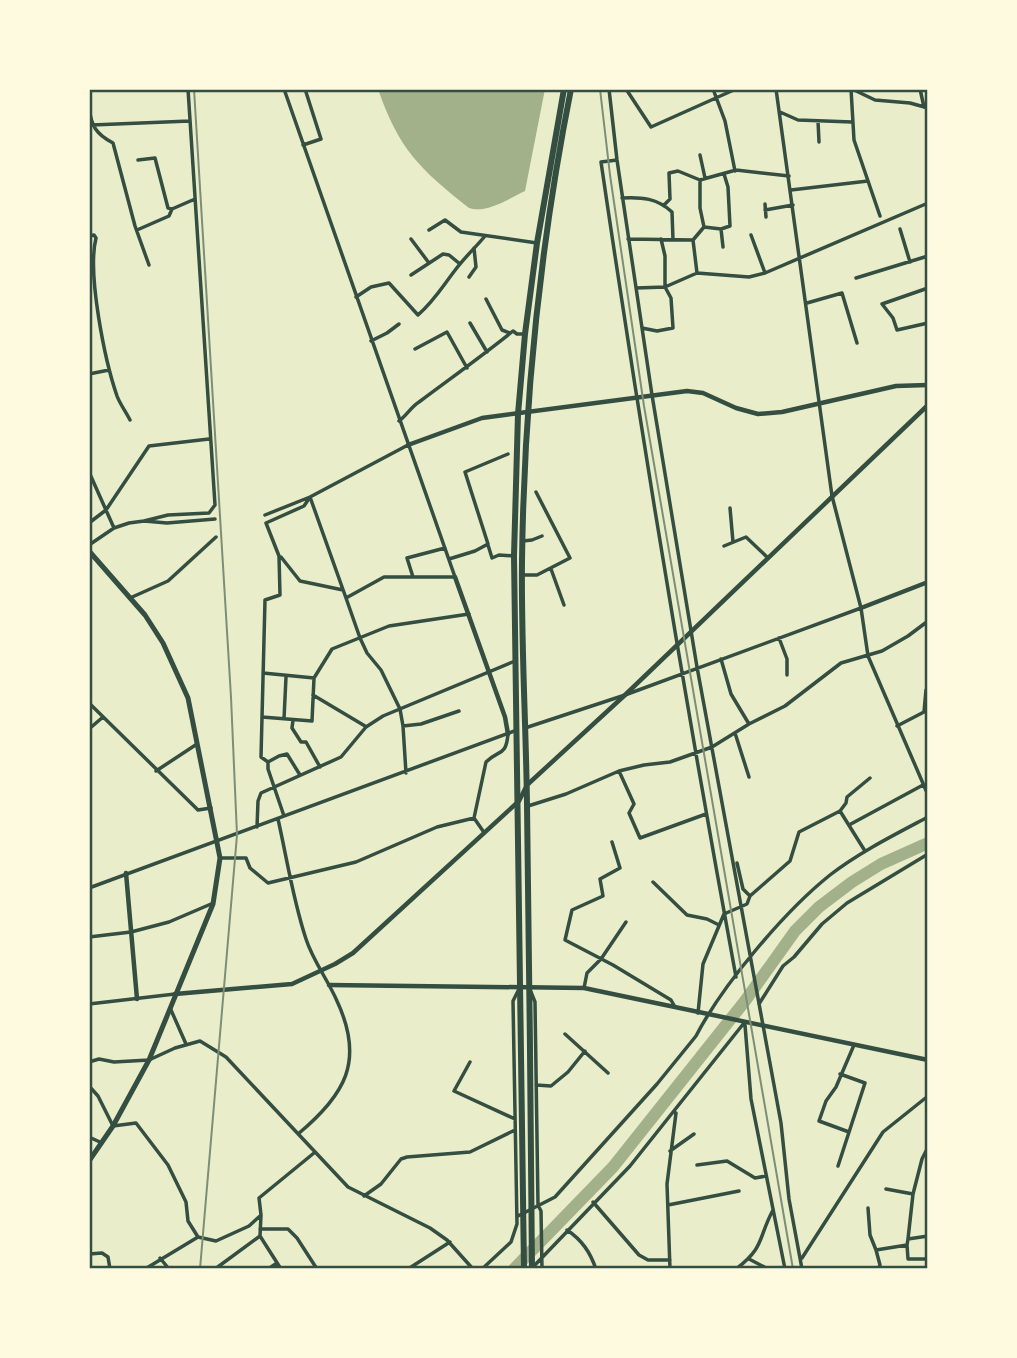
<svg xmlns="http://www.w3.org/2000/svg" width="1017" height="1358" font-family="Commissioner,sans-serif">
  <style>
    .water { fill: #a3b18a }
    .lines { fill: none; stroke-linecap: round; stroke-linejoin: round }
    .river { stroke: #a3b18a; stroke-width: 12 }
    .minor { stroke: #344e41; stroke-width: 3.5 }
    .tertiary { stroke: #344e41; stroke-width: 4.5 }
    .secondary { stroke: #344e41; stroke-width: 5 }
    .trunk { stroke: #344e41; stroke-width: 6 }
    .rail { stroke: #7c8e77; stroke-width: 2 }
    .neatline { fill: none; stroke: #344e41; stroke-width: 2.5 }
  </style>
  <rect width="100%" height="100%" fill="#e9edc9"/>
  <path class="water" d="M378 89H545L525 191C510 198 486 214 469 208 420 169 399 150 378 89Z"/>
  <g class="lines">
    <path class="river" d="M514 1269 613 1167 745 1001 795 931 819 907 852 882 881 864 928 843"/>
    <path class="minor" d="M172 89 188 90
      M609 89 617 160 652 395 697 667 781 1123 789 1199 802 1269
      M626 89 651 127 736 89
      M713 89 725 121 735 171
      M776 89 832 496 861 608 868 656 928 795
      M851 89 854 140 880 216
      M852 89 875 100 910 103 928 108
      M920 89 924 107
      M284 90 298 89
      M89 107C91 126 96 134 113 143L135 226 149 265
      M780 112 798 120 852 122
      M818 121 819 142
      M92 125 190 121
      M303 145 321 139 305 89
      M700 155 705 178
      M138 160 155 158 168 208 172 209 195 199
      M617 160 601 162C641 434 686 706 736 977
      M791 190 868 181
      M622 198C642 197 657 198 672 212L673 240
      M765 204 766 217
      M664 205 670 199 669 173 678 171 700 180 736 170 789 176
      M765 210 793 205
      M704 227 721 229 730 226 728 187 724 174
      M721 229 723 247
      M900 229 910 262
      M137 230 169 216 172 209
      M429 230 445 220 461 232 537 243
      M751 235 765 273
      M89 236 94 235 96 238C87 274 105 361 117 396 120 404 126 412 130 420
      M411 239 429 263
      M628 239 693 240 704 227 700 208V180
      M693 240 697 273
      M411 275 443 254 449 255 460 264
      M469 277 476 267 474 248
      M856 278 928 256
      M636 288 665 287 697 273 749 277 765 273 928 203
      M928 288 882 304 893 318 897 330 928 323
      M356 297 371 287 389 283 418 315C435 300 442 287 456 269 465 257 476 247 485 236
      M486 299 502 330 510 333
      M807 303 842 293 857 343
      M470 323 487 352
      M642 328 657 331 673 328 671 298 665 287V256L661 239
      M371 341 387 333 399 324
      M415 349 447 332 467 368
      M89 374 109 370
      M399 421C407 415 411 407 419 402 451 378 482 356 513 331L517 334H525
      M89 472 114 528
      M730 508 733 542
      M265 515 310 497 346 598 384 577H455L284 89
      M144 521 168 515 209 513 215 505 188 89
      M89 523 106 510 149 446 209 439
      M523 541 532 540 542 536
      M89 545 114 528 129 523 144 521 167 523 215 519
      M488 545 492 558 499 555 514 556
      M724 546 746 537 768 558
      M281 557 300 581 343 590
      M449 559 475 551 488 544 465 472 508 454
      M551 569 564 605
      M522 575H537L570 558 536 492
      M413 577 407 558 445 548
      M130 598 168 581 216 537
      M346 598 360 638 367 653 381 670 400 709 403 726 406 773
      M779 638 787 659V675
      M721 659 731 694 749 724
      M263 673 314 678 332 649 389 626 469 614
      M313 695 365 726
      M89 703 198 810 211 808
      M262 717 312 721 314 678
      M284 719 286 677
      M293 720 292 728 301 742H306L320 767
      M403 726 421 724 459 711
      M897 726 924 712 926 690H928
      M525 728 625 695 861 608
      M89 729 103 717
      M735 733 749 777
      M268 762 279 756 287 754 300 775
      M156 771 197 744
      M619 771 634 804 629 813 640 838 706 814
      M528 806 566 794 619 771 644 765 670 762 712 747 749 724 785 706 841 663 882 651 908 636 928 621
      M840 811 846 803 847 797 870 778
      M284 816 268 769V762L261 757 265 600 280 595 279 556 266 523 304 506 310 497 408 445
      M278 819C287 859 293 900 306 939 313 961 328 980 337 1001 365 1061 345 1095 298 1134
      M849 825 923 785
      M257 827 258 801 261 793 341 757 366 727 383 716 515 661
      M483 831 474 818 486 762C499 749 506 757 508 734
      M612 842 620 868 600 879 603 896 572 910 565 940 613 965 671 1000 675 1007
      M220 858H246L250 868 268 883 356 862 437 827 474 818
      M737 863 743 889 750 896
      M653 882 687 915 707 919 719 925
      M89 888 517 730
      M89 937 131 932 169 922 211 904
      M584 988 587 973 601 959 626 922
      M531 992 535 1002 538 1205 541 1211 542 1269
      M89 1004 175 994
      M759 1004 783 966 794 957 822 924 847 903 928 854
      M171 1010 186 1044
      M698 1013 703 964 724 914 747 904 750 896 790 861 799 832 840 811 865 851
      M745 1025 751 1099 785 1269
      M565 1034 608 1073
      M89 1062 99 1059 114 1062 149 1060 175 1048 200 1041 226 1057 348 1187 430 1228 447 1240 473 1269
      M470 1062 454 1091 515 1119
      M536 1085 551 1086 568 1072 585 1051
      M89 1086 98 1096 113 1126 136 1123 168 1165 186 1202 188 1221 198 1237
      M849 1132 819 1121 826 1101 836 1087 854 1045
      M89 1137 102 1143
      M670 1151 694 1134
      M697 1165 727 1161 755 1178 766 1176
      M838 1166 865 1083 840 1074
      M886 1189 913 1194 922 1159 928 1147
      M364 1196 381 1184 401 1159 407 1157 470 1152 515 1130
      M593 1202 639 1255 648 1260H670
      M668 1205 739 1191
      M868 1208 870 1235 876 1250
      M518 1216 555 1197 657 1084 696 1036C723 984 785 911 830 875 860 852 894 835 928 817
      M260 1229H288L297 1238 317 1269
      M567 1230C582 1240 590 1252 596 1269
      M908 1239 913 1194
      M907 1245 908 1259H928
      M89 1254 102 1253 108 1257 110 1269
      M160 1258 169 1269
      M802 1258 883 1132 928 1096
      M749 1259 768 1269
      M533 1267 630 1166 744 1023
      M145 1269 198 1237 216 1241 249 1226 260 1216
      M215 1269 260 1236
      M268 1269 277 1263
      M281 1269 260 1236 261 1215 259 1198 314 1153
      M408 1269 450 1242
      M482 1269 511 1242 517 1224 513 1001 519 989
      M670 1269 667 1184 676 1113
      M736 1269C765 1247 758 1238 773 1210
      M878 1269 880 1265 876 1250 907 1245 908 1239 928 1236"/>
    <path class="tertiary" d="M408 445 482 418 687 391 703 393 736 408 758 414 782 412 896 386 928 385
      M455 577 505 717 508 734
      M861 608 928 582
      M126 873 137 999
      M329 985 584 988 928 1060
      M175 994 292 984 335 964 353 953 519 801 527 785 625 695 928 405"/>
    <path class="secondary" d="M89 551 145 615 163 643 188 698 220 858 213 904 149 1060 113 1126 89 1161"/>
    <path class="trunk" d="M524 1269 514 556 518 414 525 334 537 243 564 89
      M532 1269C530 1114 530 960 527 805 526 724 521 643 522 561 524 402 540 245 571 89"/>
    <path class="rail" d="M194 89 231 697 237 835 200 1269
      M600 89 610 175 644 406 793 1269"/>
  </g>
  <rect width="1017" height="1358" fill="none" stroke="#fefae0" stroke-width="182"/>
  <rect x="91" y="91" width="835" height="1176" class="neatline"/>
</svg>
